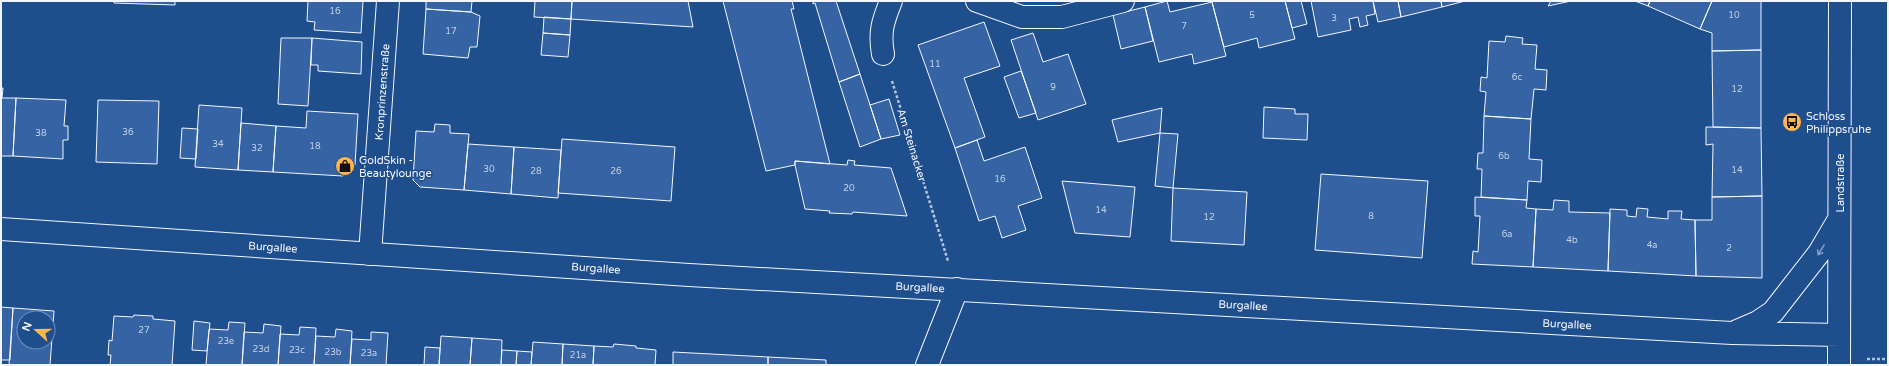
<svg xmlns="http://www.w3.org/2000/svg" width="1889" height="366" font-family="'Varela Round',sans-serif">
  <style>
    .building { fill: #3563a3; stroke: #f2f6ff; fill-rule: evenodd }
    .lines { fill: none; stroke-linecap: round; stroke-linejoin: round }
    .street-casing { stroke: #f2f6ff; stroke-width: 24 }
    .secondary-casing { stroke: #f2f6ff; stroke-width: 24 }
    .path { stroke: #b3c4dc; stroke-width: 2.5; stroke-dasharray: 3 2; stroke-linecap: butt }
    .street { stroke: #1f4e8c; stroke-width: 22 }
    .secondary { stroke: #1f4e8c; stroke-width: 22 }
    .oneway { stroke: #7e9ac0 }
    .labels { text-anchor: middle; stroke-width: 3; stroke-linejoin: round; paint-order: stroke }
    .number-label { font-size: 9px; fill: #c3d1e8 }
    .street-label { font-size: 11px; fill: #f2f6ff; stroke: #1f4e8c }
    .poi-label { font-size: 11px; fill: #f2f6ff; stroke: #1f4e8c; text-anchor: start }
  </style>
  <rect width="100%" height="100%" fill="#1f4e8c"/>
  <path class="building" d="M114 1H175V5L114 3Z
    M308 1H363L361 33 314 30 315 22 307 21Z
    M426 1H472L471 12 426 9Z
    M535 1H572L571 19 534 17Z
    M572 1H688L693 27 571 19Z
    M723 1H792L794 9H791L830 164 795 161V165L766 171Z
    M813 1H836L860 74 839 82 815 3 813 4Z
    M1167 1 1170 12 1212 2 1226 56 1194 64 1192 54 1159 62 1145 7Z
    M1215 1H1285L1295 39 1259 48 1257 38 1224 47 1212 2Z
    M1285 1H1301L1307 24 1292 28Z
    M1311 1H1373L1375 14 1366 16 1368 25 1360 27 1358 17 1349 19 1351 30 1318 37Z
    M1373 1H1398L1401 17 1378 22Z
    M1398 1H1441L1442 7 1401 17Z
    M1441 1H1465L1442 7Z
    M1551 1H1571L1548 6Z
    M1635 1H1650L1648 6Z
    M1650 1H1712L1700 29 1648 6Z
    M1712 1H1761V50L1712 51V33L1700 29Z
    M1145 7 1153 41 1121 49 1113 15Z
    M426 9 471 12 480 16 477 47H470L468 58 423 54Z
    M544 17 571 19 570 35 543 33Z
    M984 22 1000 66 964 78 985 137 955 148 918 45Z
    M543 33 570 35 568 57 541 55Z
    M1033 33 1043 62 1068 54 1086 104 1038 120 1011 40Z
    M1506 36 1523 38 1522 44 1537 45 1535 69 1547 70 1546 90 1534 89 1531 119 1484 116 1486 92 1480 91 1481 77 1487 78 1489 41 1505 42Z
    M281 38H312L308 106 278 104Z
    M312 38 362 42 361 74 318 71V65H311Z
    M1761 50V128L1713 127 1712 51Z
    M1021 71 1036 113 1019 118 1004 77Z
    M860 74 881 139 860 147 839 82Z
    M1 88H3L2 98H16L13 156H1Z
    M16 98 66 100 64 126H68V140H63V159L13 156Z
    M889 99 900 135 881 139 870 105Z
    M98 100 159 101 157 164 96 162Z
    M199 105 242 108 238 170 195 167Z
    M1264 107 1295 109V114H1308L1307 140 1263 138Z
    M1162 108 1160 133 1118 142 1112 120Z
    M307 111 358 114 355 165 343 176 273 172 276 126 306 128Z
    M1484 116 1531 119 1529 159 1542 160 1541 182 1528 181 1527 200 1481 197 1482 169H1477L1478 153H1483Z
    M241 123 276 126 273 172 238 170Z
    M435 124 450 125V133L469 134 464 190 420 187 413 180 416 131 434 132Z
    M1706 127 1761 128 1762 196 1712 197 1713 144 1706 145Z
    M182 128 198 129 196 159 180 158Z
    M1160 133 1178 134 1173 188 1155 186Z
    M562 139 675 147 671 201 558 193Z
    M977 140 984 161 1025 147 1042 198 1018 206 1026 230 1002 238 995 216 979 221 955 148Z
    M468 144 514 147 511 194 464 190Z
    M514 147 561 150 558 198 511 194Z
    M848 160 855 161 854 165 891 168 907 216 853 212 852 214 829 213 830 211 805 209 795 165V161L847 165Z
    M1321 174 1428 181 1422 258 1315 250Z
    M1062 181 1135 187 1130 237 1075 233Z
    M1173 188 1247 192 1244 245 1171 241Z
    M1762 196V278L1696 276 1695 220H1712V197Z
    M1475 197 1527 200 1526 208 1536 209 1533 267 1472 264 1473 251 1478 252 1480 216H1475Z
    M1554 200 1569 201V212L1610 213 1608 271 1533 267 1536 209 1553 210Z
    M1637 208 1648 209 1647 217 1668 219V211H1682L1681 219 1695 220 1696 276 1608 271 1610 209 1627 210V216L1636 217Z
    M1 307 13 308 10 360H1Z
    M13 308 54 311 50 365H9ZM24 318H48V342H24Z
    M134 315 153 316V319L175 321 172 365H110L111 355H108L109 340 112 341 114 316 133 317Z
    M194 321 210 323 207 351 192 350Z
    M229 322 245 323 242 365H206L209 329 228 330Z
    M264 324 281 326 278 365H242L244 332 263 333Z
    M300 327 316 328 314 365H278L280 334 299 335Z
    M336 329 352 331 350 365H314L316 336 335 337Z
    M371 332 388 333 386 365H350L352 339 371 340Z
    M441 336 472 338 470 365H439Z
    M472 338 502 340 501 365H470Z
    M533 342 563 344 562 365H531Z
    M563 344 594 346 593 365H562Z
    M614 344 636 346V348L656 350 655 365H593L594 346 613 347Z
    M425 347 440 348 439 365H424Z
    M502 350 517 351 516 365H501Z
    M517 351 532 352 531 365H516Z
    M673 352 768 357V365H673Z
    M768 357 826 360V365H768Z"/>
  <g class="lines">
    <g class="street-casing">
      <path id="street" d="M977 1 1022 17H1062L1123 1
        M883 54C879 32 883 21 891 1
        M370 254 388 1
        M927 365 957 289"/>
    </g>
    <g class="secondary-casing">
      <path id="secondary" d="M1 229 689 275 1732 333 1839 335
        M1737 331 1758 322 1773 312 1819 253 1839 219
        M1839 365 1840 1"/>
    </g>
    <path class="path" d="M892 81 948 261
      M1867 359H1888"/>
    <use href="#street" class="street"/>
    <use href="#secondary" class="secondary"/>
  </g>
  <defs><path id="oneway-shaft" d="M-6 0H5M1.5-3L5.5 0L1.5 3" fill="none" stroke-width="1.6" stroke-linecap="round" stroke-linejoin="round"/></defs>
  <use class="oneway" href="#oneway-shaft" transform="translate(1821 250) rotate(122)"/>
  <defs>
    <g id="bus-disc" transform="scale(1)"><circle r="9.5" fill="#ffb74d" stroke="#1f4e8c"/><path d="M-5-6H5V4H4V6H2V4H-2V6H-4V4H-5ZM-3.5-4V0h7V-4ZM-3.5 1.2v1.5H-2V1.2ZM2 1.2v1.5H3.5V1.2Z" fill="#111"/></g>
    <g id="shop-disc" transform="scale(1)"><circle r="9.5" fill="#ffb74d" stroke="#1f4e8c"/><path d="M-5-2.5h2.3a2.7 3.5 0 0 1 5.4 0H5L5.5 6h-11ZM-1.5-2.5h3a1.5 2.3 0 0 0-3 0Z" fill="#111"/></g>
  </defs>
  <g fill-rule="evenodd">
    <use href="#bus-disc" x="1792" y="122"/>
    <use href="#shop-disc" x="345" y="166"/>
  </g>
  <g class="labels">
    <g class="number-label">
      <text x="335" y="14">16</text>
      <text x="1252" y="18">5</text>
      <text x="1734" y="18">10</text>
      <text x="1334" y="21">3</text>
      <text x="1184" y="29">7</text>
      <text x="451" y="34">17</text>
      <text x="935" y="67">11</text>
      <text x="1517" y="80">6c</text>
      <text x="1053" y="90">9</text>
      <text x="1737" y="92">12</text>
      <text x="128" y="135">36</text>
      <text x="41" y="136">38</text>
      <text x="218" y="147">34</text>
      <text x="315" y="149">18</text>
      <text x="257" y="151">32</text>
      <text x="1504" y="159">6b</text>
      <text x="489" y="172">30</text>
      <text x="1737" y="173">14</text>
      <text x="536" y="174">28</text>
      <text x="616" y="174">26</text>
      <text x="1000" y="182">16</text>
      <text x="849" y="191">20</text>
      <text x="1101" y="213">14</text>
      <text x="1371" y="219">8</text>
      <text x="1209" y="220">12</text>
      <text x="1507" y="237">6a</text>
      <text x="1572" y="243">4b</text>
      <text x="1652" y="248">4a</text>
      <text x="1729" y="251">2</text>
      <text x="144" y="333">27</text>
      <text x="226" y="344">23e</text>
      <text x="261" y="352">23d</text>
      <text x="297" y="353">23c</text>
      <text x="333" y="355">23b</text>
      <text x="369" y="356">23a</text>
      <text x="578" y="358">21a</text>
    </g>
    <g class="street-label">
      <text transform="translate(382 92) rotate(-86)" y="4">Kronprinzenstraße</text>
      <text transform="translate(912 145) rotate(73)" y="4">Am Steinacker</text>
      <text transform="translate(1840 183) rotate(-90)" y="4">Landstraße</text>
      <text transform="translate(273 247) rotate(4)" y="4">Burgallee</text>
      <text transform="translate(596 268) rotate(4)" y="4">Burgallee</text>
      <text transform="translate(920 287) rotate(3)" y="4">Burgallee</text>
      <text transform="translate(1243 305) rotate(3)" y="4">Burgallee</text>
      <text transform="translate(1567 324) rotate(3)" y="4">Burgallee</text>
    </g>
    <g class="poi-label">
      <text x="1806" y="120">Schloss<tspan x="1806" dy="13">Philippsruhe</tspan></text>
      <text x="359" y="164">GoldSkin -<tspan x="359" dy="13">Beautylounge</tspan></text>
    </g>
  </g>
  <rect width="1889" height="366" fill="none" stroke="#f2f6ff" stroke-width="4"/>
  <g transform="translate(36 330) rotate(291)"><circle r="19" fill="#1f4e8c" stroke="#7391ba"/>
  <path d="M0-3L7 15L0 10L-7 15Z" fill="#ffb74d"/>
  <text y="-6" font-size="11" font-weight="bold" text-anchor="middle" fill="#f2f6ff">N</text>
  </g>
</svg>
